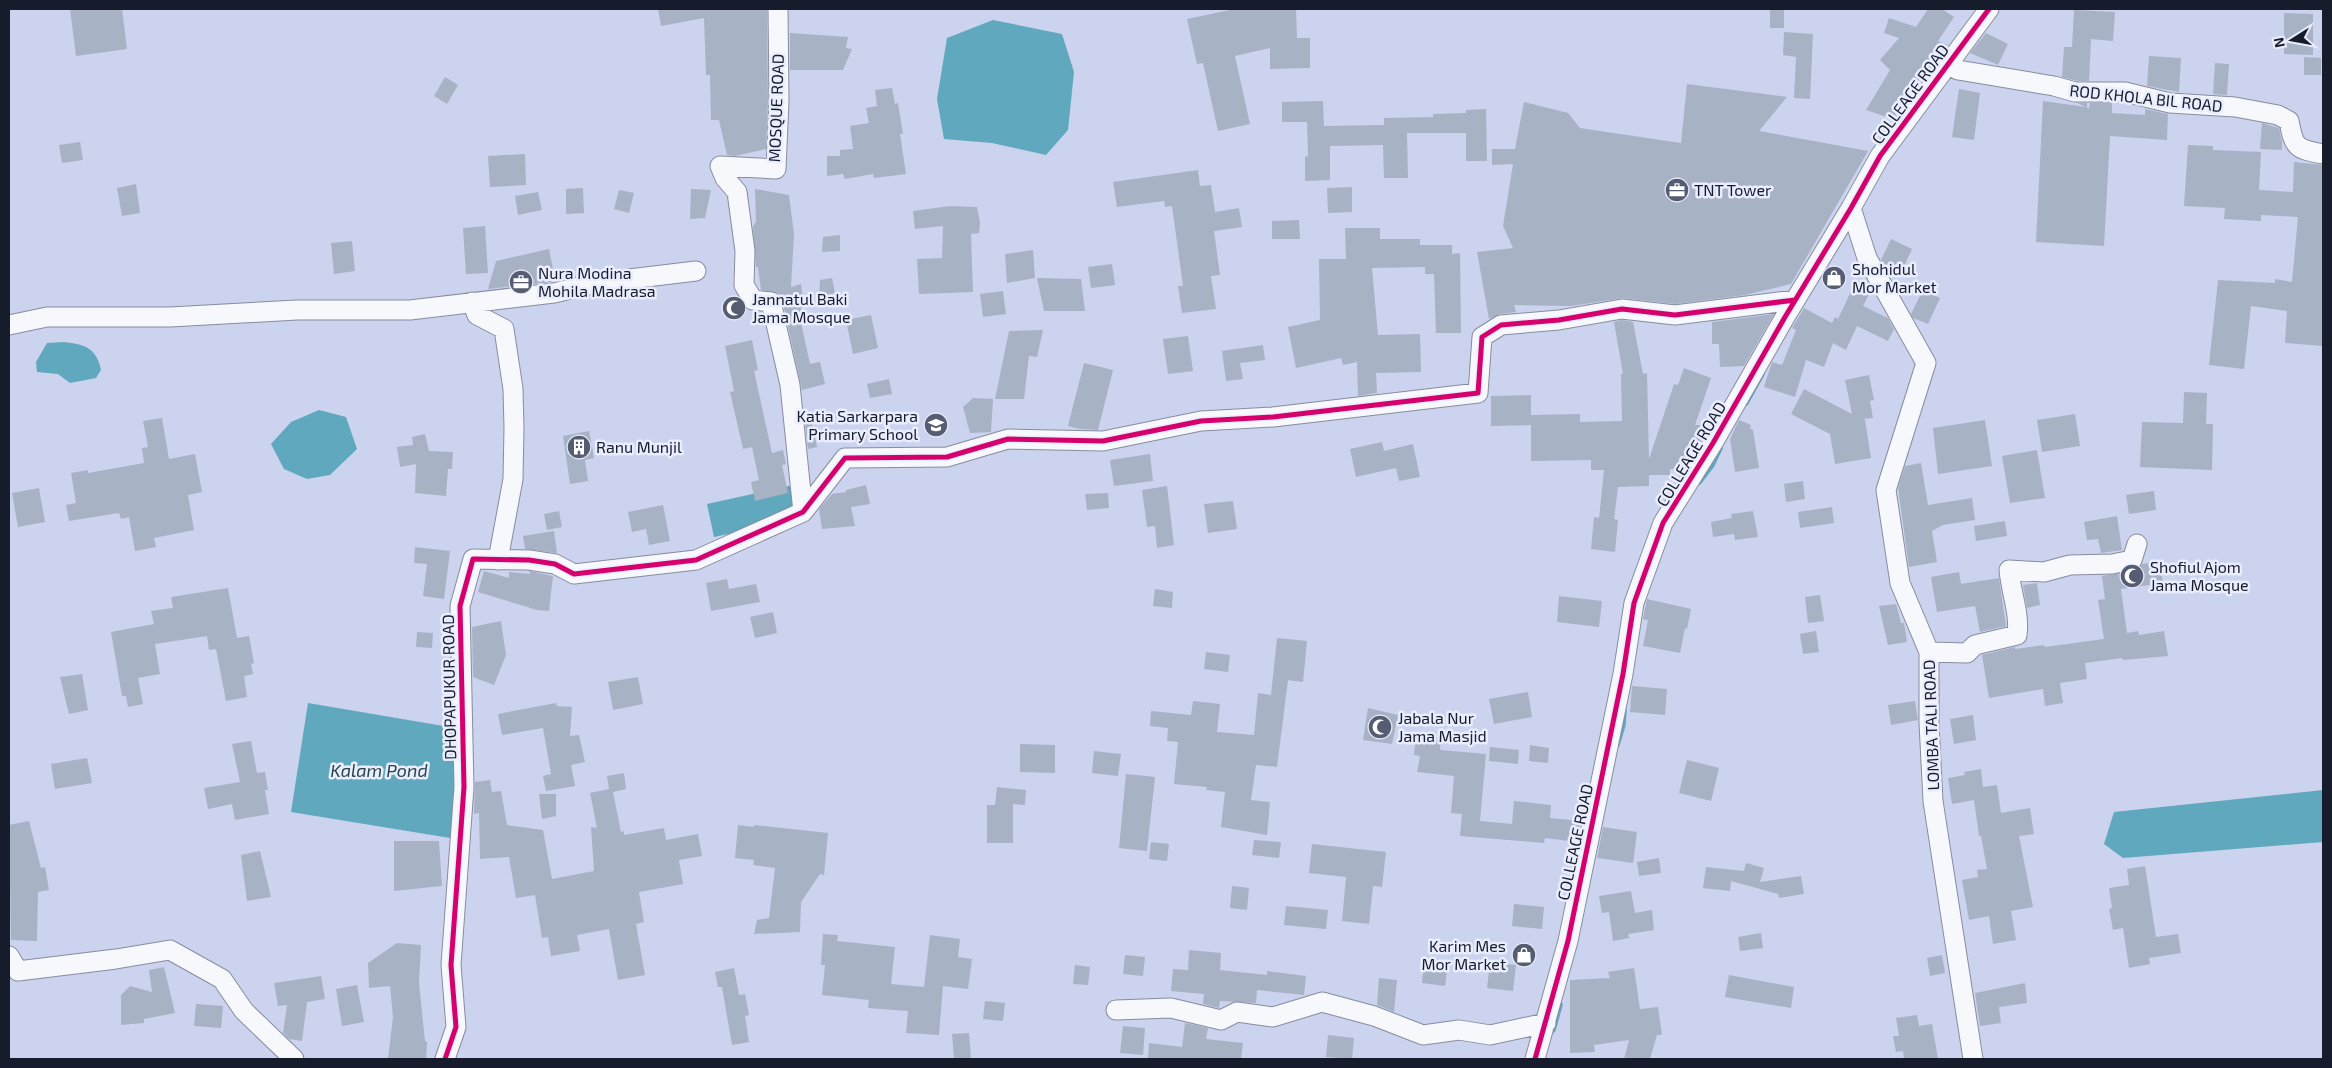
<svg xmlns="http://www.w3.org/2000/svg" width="2332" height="1068" font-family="'Exo 2',sans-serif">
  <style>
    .water { fill: #5fa8bd }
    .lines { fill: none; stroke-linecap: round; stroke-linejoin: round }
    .stream { stroke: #5fa8bd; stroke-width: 5.5 }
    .building { fill: #a8b2c5 }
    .minor-casing { stroke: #878ca0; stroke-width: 21 }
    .minor { stroke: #f7f8fc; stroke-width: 19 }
    .cycleway-casing { stroke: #e9edfd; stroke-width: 8 }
    .cycleway { stroke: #d6006c; stroke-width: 5 }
    .labels { text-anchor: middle; stroke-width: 5; stroke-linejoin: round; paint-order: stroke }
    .street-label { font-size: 16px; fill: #171c2d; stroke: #e9edfd }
    .poi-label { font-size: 16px; fill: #171c2d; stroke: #e9edfd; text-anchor: start }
    .water-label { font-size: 18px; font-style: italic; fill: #27454b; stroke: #e9edfd }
  </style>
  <rect width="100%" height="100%" fill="#cbd3ee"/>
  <path class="water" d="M993 20 1062 34 1074 72 1068 130 1046 155 992 143 944 139 937 99 947 38Z
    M64 342C84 344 97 348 101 370L96 378 70 383 58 374 37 372 36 362 47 343Z
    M319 410 346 417 357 449 330 475 307 479 284 469 271 444 291 422Z
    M798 484 805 518 714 537 707 504Z
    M308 703 467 730 450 838 291 812Z
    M2323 790V842L2123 858 2104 844 2114 812Z"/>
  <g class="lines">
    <path class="stream" d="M1746 403 1762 374
      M1699 482 1712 465 1720 448
      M1617 745 1623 725 1624 710
      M1553 1030 1560 1005"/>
  </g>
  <path class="building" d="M70 9H122L127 49 76 56Z
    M658 9H767L768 101 766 149 735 156 727 155 719 120H711L710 75H706L704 18 661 26Z
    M1235 9H1296L1297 38H1310V68L1270 69V48L1235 56 1250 124 1218 131 1203 63 1197 64 1187 19Z
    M1770 9H1784V28H1770Z
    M1928 9H1942L1954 17 1938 41 1948 45 1922 81 1919 79 1893 119 1866 110 1890 70 1880 60 1899 38 1884 33 1889 18 1916 27Z
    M2074 10 2115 12 2113 41 2091 39 2089 81H2077L2062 77 2064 47H2072Z
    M2284 13 2313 14V55L2284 54Z
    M1784 32 1813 34 1810 99 1794 98 1796 57 1783 55Z
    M790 33 848 37 846 48 852 49 843 70H790Z
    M1986 33 2008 44 1998 65 1970 53Z
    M2149 56 2181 58 2179 92 2147 86Z
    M2304 57 2321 58V75H2304Z
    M2215 63 2229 64 2227 95 2213 94Z
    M445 77 458 85 447 104 434 96Z
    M1687 84 1787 97 1759 131 1868 151 1791 284 1745 295 1675 304 1623 298 1571 306 1514 305 1516 312 1500 314 1489 319 1477 252 1513 248 1503 226 1513 164 1492 165V149H1515L1524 102 1568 113 1580 128 1681 143Z
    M892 88 895 104 898 103 903 134H900L906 174 874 178 873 174 845 179 843 174 827 176V156H840V150L853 149 850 126 869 123 866 108 877 106 875 90Z
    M1959 89 1980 93 1974 140 1952 137Z
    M1323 101 1324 126 1384 125V118L1433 117V114L1466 113V110L1486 109 1487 161H1466V133H1407L1408 178H1384L1383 145 1330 146V180L1305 181V157L1308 156 1307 122H1282V102Z
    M2043 101 2086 107 2077 103H2087V108H2089L2090 103H2112V113L2145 115V109L2168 114 2167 140 2110 136 2104 246 2036 242Z
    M2262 123 2279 128 2282 142V150L2260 149Z
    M80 142 83 160 62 163 59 145Z
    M2188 145 2213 146V150L2261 152 2259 190 2293 192 2294 162 2323 165V346L2285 343 2287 311 2251 306 2244 369 2209 365 2218 280 2275 283V279L2292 282 2298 217 2261 215V221L2224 219 2225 208 2184 206Z
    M525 154 526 185 490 187 488 156Z
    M1198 170 1200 186 1211 185 1215 212 1239 208 1242 227 1214 231 1220 275 1211 276 1216 309 1182 313 1178 286H1183L1172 206 1165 207 1164 201 1117 207 1113 182Z
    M136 184 140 213 122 216 117 188Z
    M1352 187V212L1328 213 1327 188Z
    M583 188 584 213 566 214V189Z
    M691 189 711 190 705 218 690 219Z
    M755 189 789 195 794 234 791 287 801 284 803 301H800L802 317 800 318 810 364 820 362 825 384 802 390 782 299 778 293 761 290 758 267H756L753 227 756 221Z
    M619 190 634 193 629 213 614 209Z
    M538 192 542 210 518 215 515 196Z
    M950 206 977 207 980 222 979 233 971 234 973 292 919 294 917 259 942 258 943 226 915 229 913 211Z
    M1299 220 1300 239H1272V221Z
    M485 226 488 273 466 274 463 228Z
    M1345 228H1380V239H1420V245H1452V254L1460 253 1461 333H1436L1434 274H1425V267L1372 268 1378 335 1420 334 1421 372 1376 373 1377 393 1358 396 1357 362 1343 365 1341 358 1296 368 1288 327 1320 320 1319 259H1346Z
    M840 235V251L822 252 823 237Z
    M1891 239 1912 249 1901 273 1884 265 1881 260Z
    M352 241 355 271 334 274 331 243Z
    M549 249 554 274H552V282L488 289 496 261Z
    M1033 250 1035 278 1007 283 1005 254Z
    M1112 264 1115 285 1091 288 1088 267Z
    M832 278 835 293 819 297 820 280Z
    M1037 278 1081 279 1085 311H1044Z
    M1854 285 1870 292 1863 306 1888 318 1894 329 1888 341 1857 326 1846 350 1833 343 1824 367 1806 360 1795 397 1764 387 1772 362 1782 365 1796 330 1792 328 1804 308 1832 323 1835 317 1838 319Z
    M1923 290 1940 298 1928 324 1913 318 1911 314Z
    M1003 291 1006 314 983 317 980 294Z
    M1774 314 1744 366 1720 367 1719 344H1712V322Z
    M871 315 878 348 853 354 846 320Z
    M1622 320 1633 322 1643 374 1647 373 1649 459 1674 384 1678 385 1684 368 1711 378 1695 425H1702V439L1699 444H1693V454L1683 469H1670V475H1649V486L1618 487 1614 519 1618 520 1615 552 1591 549 1594 517 1599 518 1604 470H1591V460L1531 461V425L1491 426V396L1531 395V415L1580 414V422L1622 421 1621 374H1623L1614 322Z
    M1043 330 1037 357 1029 356 1024 399H995L1009 331Z
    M1188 336 1193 371 1168 374 1163 339Z
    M752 340 758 370 754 371 772 453 783 450 786 464 782 465 788 493 755 501 751 482 759 480 752 447 743 449 730 392 734 391 725 346Z
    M1263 345 1265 360 1240 363 1243 379 1226 381 1222 351Z
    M1084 363 1113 370 1098 430 1080 429 1068 426Z
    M1869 375 1874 400 1870 401 1873 418 1863 419 1865 420 1871 458 1835 464 1830 434 1791 414 1804 389 1852 414 1845 380Z
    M889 379 892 394 870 398 867 384Z
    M2184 392 2207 393 2206 424H2213L2212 470 2140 467 2142 422 2183 423Z
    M973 398 993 399 991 432 970 433 963 407Z
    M810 414 817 447 808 449 804 415Z
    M2075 414 2080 446 2042 452 2037 420Z
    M162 418 169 459 195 454 202 492 188 495 194 530 154 538 156 547 135 551 129 517 121 519 119 513 69 521 66 505 76 503 71 473 88 470V473L144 463 142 448 148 447 143 421Z
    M1739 420 1751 425 1750 429 1753 430 1759 468 1735 472 1730 439Z
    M1985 420 1992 466 1938 474 1933 428Z
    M589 431 594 458 585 460 588 481 570 484 563 436Z
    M425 434 429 451 453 452 452 469H448L446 496 415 493 416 464 400 467 397 447 413 445 412 437Z
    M1382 442 1384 451 1413 444 1420 477 1399 481 1396 468 1356 477 1350 449Z
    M2037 450 2045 498 2010 503 2002 456Z
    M1150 454 1153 481 1114 486 1110 460Z
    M1921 463 1928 505 1972 498 1975 520 1943 525 1932 531 1937 562 1909 567 1898 488 1905 466Z
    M1803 481 1805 499 1786 502 1784 484Z
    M866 485 870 504 851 507 855 526 822 529 819 509 832 494 846 492V490Z
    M1167 486 1174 545 1157 548 1155 526 1147 527 1142 490Z
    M39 488 45 522 18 527 12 493Z
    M2154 491 2156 510 2129 514 2126 495Z
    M1108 493 1109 508 1087 510 1085 494Z
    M1233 501 1237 529 1208 533 1204 504Z
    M663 505 670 541 649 545 646 529 632 532 628 512Z
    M1832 507 1834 523 1800 528 1798 512Z
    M559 511 562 527 547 530 544 514Z
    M1753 511 1758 537 1735 540 1734 534 1713 537 1711 522 1732 518 1731 514Z
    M2117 516 2122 550 2101 553 2098 539 2087 540 2084 522Z
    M2005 521 2007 536 1976 541 1974 526Z
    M554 531 557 553 525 549 523 536Z
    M415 547 450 551 444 599 423 596 427 564 414 563Z
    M2159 561 2163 583 2121 589 2127 633 2138 631 2139 635 2164 631 2168 656 2123 660 2122 658 2085 663 2087 679 2060 683 2063 703 2045 706 2043 689 1989 698 1982 655 2015 647V649L2044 645 2045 647 2104 639 2098 600 2105 599 2102 576 2134 571 2143 564Z
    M484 571 509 578V572L530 574 529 571 553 576 549 611 537 610 478 592Z
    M1959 572 1961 584 1999 578 2006 626 1980 632 1975 606 1937 612 1931 577Z
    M727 579 729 589 756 584 760 602 711 611 706 583Z
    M2037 583 2040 605 2027 608 2023 585Z
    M228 588 237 638 249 636 254 663 251 664 253 674 244 676 247 697 226 701 216 649 209 650 207 636 155 644 160 674 138 678 143 704 128 707 126 696H122L111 632 154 624 151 611 173 608 171 597Z
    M1155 589 1173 592 1172 608 1153 606Z
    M1820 595 1824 621 1808 623 1805 597Z
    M1559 596 1602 601 1599 627 1557 622Z
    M1647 599 1691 609 1687 629 1685 628 1680 653 1643 646 1648 620 1643 619Z
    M1896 604 1901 623H1904L1907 642 1888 645 1879 606Z
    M773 612 777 633 755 638 750 617Z
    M501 621 506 655 494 685 473 677 472 627Z
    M1816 631 1819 652 1803 654 1800 634Z
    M417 632 433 633 432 648 416 647Z
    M1277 638 1307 641 1303 682 1288 680 1277 767 1256 765 1251 800 1270 802 1267 835 1221 827 1225 792 1206 790 1207 787 1174 784 1178 742 1167 741 1168 728 1150 726 1151 711 1191 715 1193 701 1220 704 1217 732 1254 735 1258 693 1271 695Z
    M1206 652 1230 655 1228 672 1204 669Z
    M82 674 88 710 69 714 60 677Z
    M638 677 643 704 613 710 608 682Z
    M1632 686 1667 689 1665 715 1630 712Z
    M1528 692 1532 717 1494 724 1489 699Z
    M1915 701 1918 720 1891 725 1888 705Z
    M556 703 557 706 572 707 570 736 579 735 585 762 571 765 575 786 546 791 543 776 551 774 543 728 502 735 498 714Z
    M1368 708 1398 715 1392 744 1363 740Z
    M1973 715 1976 740 1954 744 1950 719Z
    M1416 736 1441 738 1440 750 1486 754 1480 821 1512 824 1514 801 1551 805 1550 818 1581 821 1577 842 1545 838 1544 843 1460 836 1462 814 1451 813 1454 776 1417 772 1420 756 1414 755Z
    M251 741 257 773 265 772 268 790H265L269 814 235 820 232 804 208 809 204 788 240 782 232 744Z
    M1020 744 1055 745V773L1020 772Z
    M1530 745 1549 748 1548 763 1529 761Z
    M1490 747 1519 750 1518 764 1489 761Z
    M1094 751 1121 754 1118 776 1092 773Z
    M87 758 92 783 55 789 51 764Z
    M1687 760 1719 768 1711 801 1679 793Z
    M1981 769 1983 787 1997 785 2001 813 2030 808 2034 834 2019 836 2033 907 2011 911 2016 940 1993 944 1989 916 1969 920 1962 880 1978 877 1977 870 1987 869 1981 836H1979L1974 800 1952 804 1948 778 1965 775 1964 772Z
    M624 773 626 789 613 792 621 832 624 831V835L664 828 666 840 698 834 702 856 679 860 683 884 639 892 644 922 636 924 645 975 618 980 609 929 577 935 580 951 551 956 548 937 542 938 535 895 516 898 509 857 480 859 479 813 474 814V811L475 782 490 780 492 792 501 791 507 825 543 830 552 879 594 871 591 827 597 828 590 793 609 789 607 776Z
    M1126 774 1155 777 1147 851 1119 848Z
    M997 787 1026 790 1025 805 1013 804V843H987V805H995Z
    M539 794H556V816L542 819Z
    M29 821 41 868 45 867 49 890 38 892 37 941 11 940 9 825Z
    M738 825 754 827V825L828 833 824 875 820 874 801 902 800 932 754 934 757 920 769 918 775 868 753 865 754 860 735 858Z
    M1603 827 1637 832 1633 863 1597 858Z
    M1254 840 1281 842 1279 858 1252 855Z
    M394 841H439L442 886 394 891Z
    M1151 842 1169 844 1167 861 1149 859Z
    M1312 844 1386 852 1382 887 1373 886 1369 924 1342 921 1346 877 1309 873Z
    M260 851 271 897 247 901 241 855Z
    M1659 858 1661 873 1639 876 1637 862Z
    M1746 863 1764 868 1760 882 1801 876 1804 894 1779 898 1778 894 1731 881 1730 891 1703 888 1706 867 1744 871Z
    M2145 866 2156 937 2178 934 2181 953 2149 958 2150 964 2129 968 2123 928 2113 930 2109 909 2112 908 2109 888 2129 885 2127 869Z
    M1232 886 1249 888 1247 910 1230 908Z
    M1631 891 1635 913 1652 910 1654 930 1628 934 1629 938 1613 941 1609 912 1602 913 1599 896Z
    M1514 904 1544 907 1542 929 1512 926Z
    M1286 906 1328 910 1326 929 1284 925Z
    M1761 933 1763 948 1740 951 1738 937Z
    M823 934 838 935 837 941 895 947 891 984 924 987 930 935 960 939 958 957 972 959 968 989 943 986 939 1035 906 1033 908 1011 868 1008 869 1000 822 995 825 965H821Z
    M397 943 421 945 419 983 425 1041 427 1042 426 1059H388L393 1017 390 986 369 988 368 963Z
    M1189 950 1221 953 1220 970 1267 975V971L1306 976 1304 995 1257 990 1256 1003 1220 1001 1219 1008 1203 1004 1204 994 1171 991 1173 969 1188 970Z
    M1125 955 1145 957 1143 976 1123 974Z
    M1942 955 1945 973 1930 976 1927 958Z
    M1424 961 1448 964 1445 986 1422 983Z
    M1490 962 1516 965 1513 991 1487 988Z
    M1075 965 1090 967 1088 985 1073 984Z
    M164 967 175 1013 144 1019V1023L121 1025V995L130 986 152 992 149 970Z
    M734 968 739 995 745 994 749 1015 745 1016 749 1042 732 1045 722 987H718L715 972Z
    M1634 968 1640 1009 1658 1007 1662 1035H1657L1650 1059H1624L1629 1040 1594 1045 1595 1052 1570 1053V980L1610 978 1608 972Z
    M1729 975 1794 987 1791 1008 1725 997Z
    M321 976 325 999 307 1002 302 1041 289 1039 283 1033 287 1005 278 1006 274 983Z
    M1379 978 1397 980 1394 1012 1377 1005Z
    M2025 983 2027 1003 1999 1007 2001 1023 1980 1026 1975 993Z
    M357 985 364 1022 342 1026 336 989Z
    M985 1001 1005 1003 1003 1021 983 1019Z
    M196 1004 223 1006 221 1028 194 1026Z
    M1917 1015 1919 1026 1932 1024 1938 1059H1904L1903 1051 1896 1052 1893 1036H1899L1896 1018Z
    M1185 1023 1208 1028 1206 1039 1243 1043 1241 1059H1148L1149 1043 1182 1047Z
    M1123 1026 1145 1028 1143 1055 1120 1053Z
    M969 1033 971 1059H954L952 1034Z
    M1328 1035 1354 1038 1352 1059 1326 1057Z"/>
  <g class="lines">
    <g class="minor-casing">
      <path id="minor" d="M778 9 779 101 776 169 720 166 725 178 737 192 745 251 744 285 753 300 771 302 790 385 803 512
        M1947 64 1958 70 2054 86 2075 92H2125L2170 103 2235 107 2278 115 2289 121C2294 148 2296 149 2323 154
        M1851 208 1867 258 1926 363 1886 490 1900 583 1929 652V723L1933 801 1973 1059
        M472 302 477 315 504 329 513 389 514 428 513 479 498 560
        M9 325 47 317H170L297 310H410L554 293 596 283 696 271
        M1929 652 1967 653 1975 645 2017 635C2020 613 2011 593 2009 570L2044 572 2070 565 2112 564 2132 560 2137 544
        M9 956 18 971 116 959 170 950 222 979 244 1011 294 1059
        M1116 1010 1171 1008 1221 1020 1237 1012 1273 1017 1322 1002 1374 1016 1423 1035 1459 1030 1490 1035 1546 1023
        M445 1059 456 1027 451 965 464 787 460 606 473 559 529 560 555 564 574 574 696 560 803 512 845 458 947 457 1008 439 1103 441 1201 421 1273 417 1478 393 1482 337 1501 325 1559 320 1622 309 1675 315 1795 300
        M1535 1059 1568 941 1623 674 1634 603 1663 523 1713 443 1785 317 1851 208 1880 156 1989 9"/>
    </g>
    <use href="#minor" class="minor"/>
    <g class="cycleway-casing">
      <path id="cycleway" d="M445 1059 456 1027 451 965 464 787 460 606 473 559 529 560 555 564 574 574 696 560 803 512 845 458 947 457 1008 439 1103 441 1201 421 1273 417 1478 393 1482 337 1501 325 1559 320 1622 309 1675 315 1795 300
        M1535 1059 1568 941 1623 674 1634 603 1663 523 1713 443 1785 317 1851 208 1880 156 1989 9"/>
    </g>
    <use href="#cycleway" class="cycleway"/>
  </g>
  <defs>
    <g id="office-disc" transform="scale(1.25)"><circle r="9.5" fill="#565c71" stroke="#e9edfd"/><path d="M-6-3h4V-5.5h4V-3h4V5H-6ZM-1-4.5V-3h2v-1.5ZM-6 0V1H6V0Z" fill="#fff"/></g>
    <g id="shop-disc" transform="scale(1.25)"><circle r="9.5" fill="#565c71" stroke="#e9edfd"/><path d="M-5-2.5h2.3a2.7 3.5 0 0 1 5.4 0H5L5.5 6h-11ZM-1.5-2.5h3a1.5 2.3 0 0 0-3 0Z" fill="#fff"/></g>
    <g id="mosque-disc" transform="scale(1.25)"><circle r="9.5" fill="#565c71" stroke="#e9edfd"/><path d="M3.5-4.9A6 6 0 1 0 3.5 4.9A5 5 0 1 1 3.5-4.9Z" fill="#fff"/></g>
    <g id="school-disc" transform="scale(1.25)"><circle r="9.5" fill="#565c71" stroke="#e9edfd"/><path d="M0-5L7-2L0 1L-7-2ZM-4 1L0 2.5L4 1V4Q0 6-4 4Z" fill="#fff"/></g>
    <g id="building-disc" transform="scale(1.25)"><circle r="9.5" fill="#565c71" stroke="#e9edfd"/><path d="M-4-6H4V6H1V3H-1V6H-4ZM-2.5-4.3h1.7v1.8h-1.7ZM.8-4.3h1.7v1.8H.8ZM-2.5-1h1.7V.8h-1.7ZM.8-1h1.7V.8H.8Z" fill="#fff"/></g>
  </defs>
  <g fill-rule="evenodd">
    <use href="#office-disc" x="1677" y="190"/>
    <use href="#shop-disc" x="1834" y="278"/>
    <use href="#office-disc" x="521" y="282"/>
    <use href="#mosque-disc" x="734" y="308"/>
    <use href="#school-disc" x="936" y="425"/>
    <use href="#building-disc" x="579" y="447"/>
    <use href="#mosque-disc" x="2132" y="576"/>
    <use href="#mosque-disc" x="1380" y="727"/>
    <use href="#shop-disc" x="1524" y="955"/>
  </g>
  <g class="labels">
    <g class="street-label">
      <text transform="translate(1910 94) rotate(-54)" y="6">COLLEAGE ROAD</text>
      <text transform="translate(2146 98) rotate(6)" y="6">ROD KHOLA BIL ROAD</text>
      <text transform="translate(776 108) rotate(-88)" y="6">MOSQUE ROAD</text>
      <text transform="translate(1691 454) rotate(-59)" y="6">COLLEAGE ROAD</text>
      <text transform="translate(449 687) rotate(-91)" y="6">DHOPAPUKUR ROAD</text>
      <text transform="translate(1931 725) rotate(-92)" y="6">LOMBA TALI ROAD</text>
      <text transform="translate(1575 842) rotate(-78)" y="6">COLLEAGE ROAD</text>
    </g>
    <g class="poi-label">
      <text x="1694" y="196">TNT Tower</text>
      <text x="1852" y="275">Shohidul<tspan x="1852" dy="18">Mor Market</tspan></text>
      <text x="538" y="279">Nura Modina<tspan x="538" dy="18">Mohila Madrasa</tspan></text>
      <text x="752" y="305">Jannatul Baki<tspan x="752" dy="18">Jama Mosque</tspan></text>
      <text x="918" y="422" text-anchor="end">Katia Sarkarpara<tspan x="918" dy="18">Primary School</tspan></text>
      <text x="596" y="453">Ranu Munjil</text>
      <text x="2150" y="573">Shofiul Ajom<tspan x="2150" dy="18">Jama Mosque</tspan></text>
      <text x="1398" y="724">Jabala Nur<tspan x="1398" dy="18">Jama Masjid</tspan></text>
      <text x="1506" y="952" text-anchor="end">Karim Mes<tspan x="1506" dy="18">Mor Market</tspan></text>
    </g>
    <g class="water-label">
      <text x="379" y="777">Kalam Pond</text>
    </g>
  </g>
  <rect width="2332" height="1068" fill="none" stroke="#171c2d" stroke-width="20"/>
  <g transform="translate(2292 40) rotate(259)" stroke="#e9edfd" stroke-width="4" paint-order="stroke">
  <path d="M0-4L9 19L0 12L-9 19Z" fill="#171c2d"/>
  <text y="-8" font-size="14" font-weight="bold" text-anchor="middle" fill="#171c2d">N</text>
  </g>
</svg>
